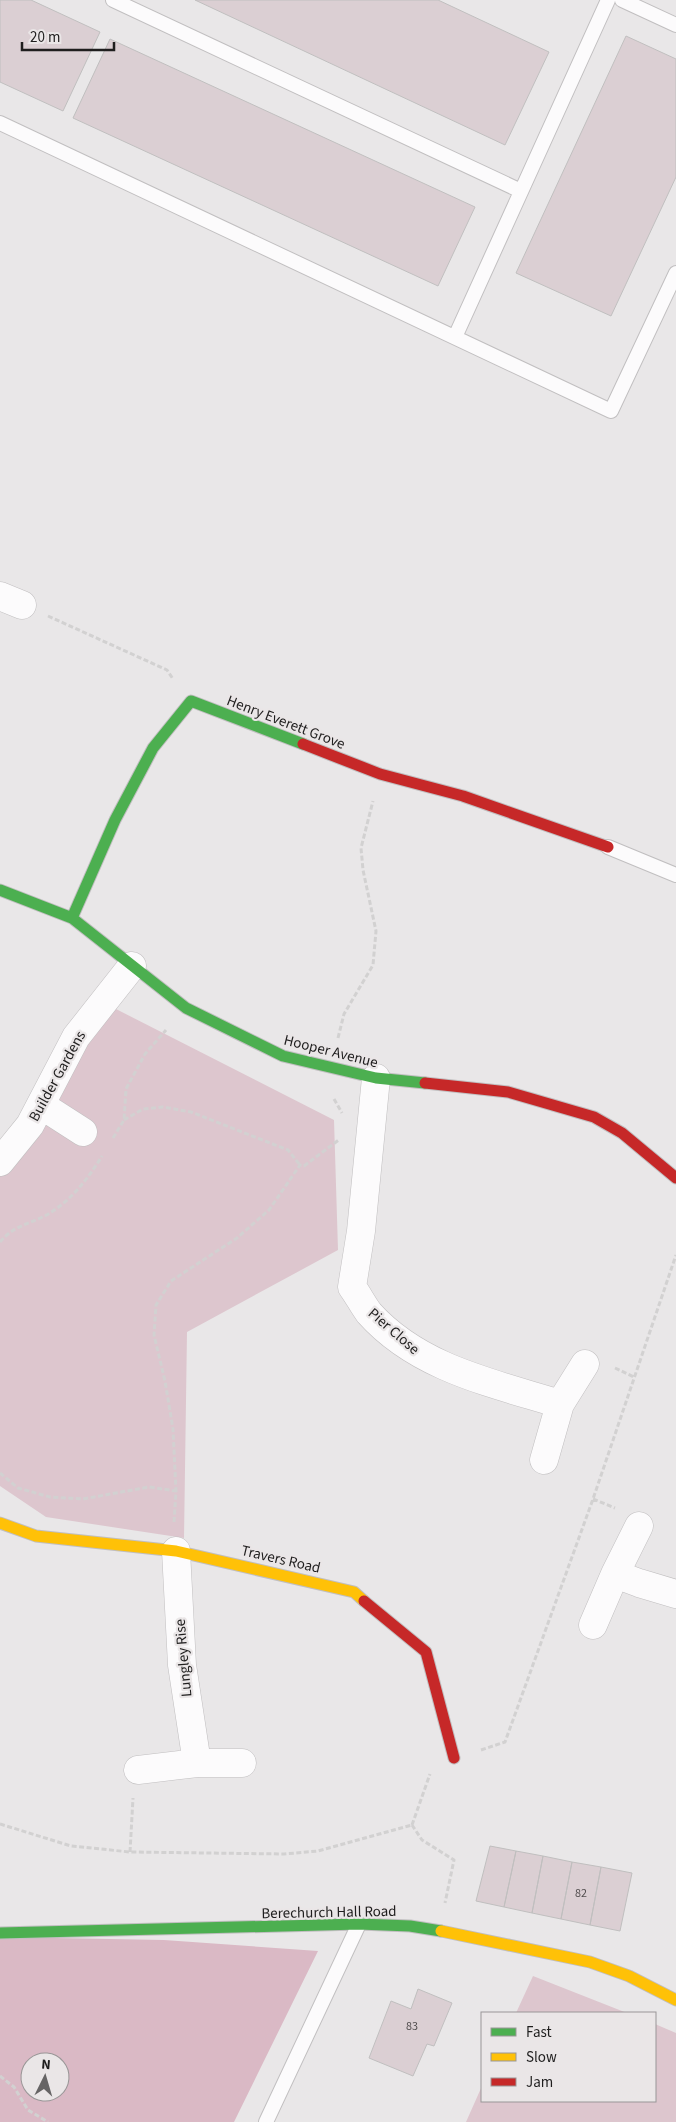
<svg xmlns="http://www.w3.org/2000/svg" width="676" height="2122" font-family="'Source Sans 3',sans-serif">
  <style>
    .green { fill: #ddc6ce }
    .forest { fill: #dab9c5; fill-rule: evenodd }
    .building { fill: #dbcfd3; stroke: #c0bfbf }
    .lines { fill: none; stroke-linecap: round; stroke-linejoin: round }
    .lane-casing { stroke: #c1bfc0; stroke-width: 16 }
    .street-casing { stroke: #c1bfc0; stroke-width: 29 }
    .fast-casing { stroke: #c1bfc0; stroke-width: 13 }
    .slow-casing { stroke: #c1bfc0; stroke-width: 13 }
    .jam-casing { stroke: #c1bfc0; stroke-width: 13 }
    .path { stroke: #d2d1d1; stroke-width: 3; stroke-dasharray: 5 2.5; stroke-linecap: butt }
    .lane { stroke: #fcfbfc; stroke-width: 14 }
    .street { stroke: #fcfbfc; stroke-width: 28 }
    .fast { stroke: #4caf50; stroke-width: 11 }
    .slow { stroke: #ffc107; stroke-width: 11 }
    .jam { stroke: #c62828; stroke-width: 11 }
    .labels { text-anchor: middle; stroke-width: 4.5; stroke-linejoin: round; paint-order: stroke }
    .number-label { font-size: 12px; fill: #514d4e }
    .street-label { font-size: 15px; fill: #1f1e1e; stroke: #eae6e7 }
  </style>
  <rect width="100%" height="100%" fill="#e9e7e8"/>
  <path class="green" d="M114 1008 334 1120 338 1250 187 1332 184 1538 46 1517 0 1486V1152Z
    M533 1976 627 2013H516Z
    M655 2024 676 2033V2122H466L482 2086V2101H655Z"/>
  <path class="forest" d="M0 1937 164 1940 318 1951 234 2122H0ZM30 2062H60V2092H30Z"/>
  <path class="building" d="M0 0H31L100 32 63 111 0 82Z
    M195 0H438L549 52 505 145Z
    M626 36 676 59V177L611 316 516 273Z
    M110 39 475 207 438 286 73 118Z
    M490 1846 516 1851 504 1907 476 1901Z
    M516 1851 543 1856 532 1913 504 1907Z
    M543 1856 572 1862 561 1919 532 1913Z
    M572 1862 601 1867 590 1925 561 1919Z
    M601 1867 632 1873 620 1931 590 1925Z
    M418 1989 452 2003 434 2046 427 2044 413 2076 369 2058 391 2001 411 2009Z"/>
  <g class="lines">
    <g class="lane-casing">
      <path id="lane" d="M113 0 521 191
        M622 0 676 25
        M0 123 611 411 676 273
        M455 337 608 0
        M608 847 676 875
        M266 2122 359 1924"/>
    </g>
    <g class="street-casing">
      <path id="street" d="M0 596 22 605
        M376 1078 361 1231 352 1287C358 1295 363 1305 369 1313 418 1368 492 1383 560 1404L544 1460
        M41 1105 83 1132
        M0 1162 30 1125 76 1037 132 966
        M560 1404 585 1364
        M639 1526 615 1574 639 1583 676 1594
        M176 1551 182 1665 197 1763
        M593 1625 615 1574
        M138 1770 197 1763H242"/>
    </g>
    <g class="fast-casing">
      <path id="fast" d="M0 890 72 918 186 1008 283 1056 376 1078 425 1083
        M72 918 115 820 153 748 191 701 303 744
        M0 1933 359 1924 410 1926 441 1931"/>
    </g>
    <g class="slow-casing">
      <path id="slow" d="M0 1523 36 1536 176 1551 354 1592 364 1601
        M441 1931 590 1962 629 1976 676 2000"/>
    </g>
    <g class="jam-casing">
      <path id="jam" d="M303 744 380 774 463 796 608 847
        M425 1083 508 1092 594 1117 622 1133 676 1178
        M364 1601 426 1652 454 1758"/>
    </g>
    <path class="path" d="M48 616 167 670 173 679
      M338 1038 344 1014 373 965 376 931 363 870 361 848 373 801
      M334 1099 342 1113
      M124 1120 143 1109 163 1107 191 1112 288 1150 300 1165
      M113 1138 124 1120 126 1089 145 1054 166 1030
      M0 1242C16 1223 34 1224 53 1211 74 1197 89 1177 102 1156
      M615 1368 634 1377
      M0 1473 18 1488 50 1497 83 1499 149 1487 176 1491
      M593 1499 615 1508
      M174 1522 176 1491 173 1429 165 1381 154 1335 156 1305 171 1281 237 1238 269 1210 300 1165 304 1166 340 1139
      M481 1750 505 1742 593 1499 676 1255
      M0 1824 71 1846 130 1852 284 1854 318 1851 412 1825
      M412 1825 430 1774
      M412 1825 422 1840 454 1860 445 1903
      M130 1852 133 1798
      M0 2076 14 2087 28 2110 48 2122"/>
    <use href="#lane" class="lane"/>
    <use href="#street" class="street"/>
    <use href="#fast" class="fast"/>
    <use href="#slow" class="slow"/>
    <use href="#jam" class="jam"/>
  </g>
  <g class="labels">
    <g class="number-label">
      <text x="581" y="1897">82</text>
      <text x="412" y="2030">83</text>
    </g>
    <g class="street-label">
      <text transform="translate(286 722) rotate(21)" y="5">Henry Everett Grove</text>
      <text transform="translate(331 1051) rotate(14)" y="5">Hooper Avenue</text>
      <text transform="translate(57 1076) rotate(-61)" y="5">Builder Gardens</text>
      <text transform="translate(394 1331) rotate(41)" y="5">Pier Close</text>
      <text transform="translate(281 1559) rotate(13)" y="5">Travers Road</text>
      <text transform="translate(183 1658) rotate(-95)" y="5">Lungley Rise</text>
      <text transform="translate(329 1912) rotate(-1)" y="5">Berechurch Hall Road</text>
    </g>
  </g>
  <rect x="481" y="2012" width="175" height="90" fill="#eae6e7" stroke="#999697"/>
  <rect x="491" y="2028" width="25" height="8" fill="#4caf50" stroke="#999697"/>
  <text x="526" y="2037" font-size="15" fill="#1f1e1e">Fast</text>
  <rect x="491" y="2053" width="25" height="8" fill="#ffc107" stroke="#999697"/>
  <text x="526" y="2062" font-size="15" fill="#1f1e1e">Slow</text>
  <rect x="491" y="2078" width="25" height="8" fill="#c62828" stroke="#999697"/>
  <text x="526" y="2087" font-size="15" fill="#1f1e1e">Jam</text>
  <g transform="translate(45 2077) rotate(5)"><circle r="24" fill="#eae6e7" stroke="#999697"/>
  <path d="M0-4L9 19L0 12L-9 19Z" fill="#666465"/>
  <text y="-8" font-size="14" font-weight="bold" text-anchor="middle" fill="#1f1e1e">N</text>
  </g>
  <path d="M22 42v8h92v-8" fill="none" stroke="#1f1e1e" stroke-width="2.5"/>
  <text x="30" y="42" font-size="15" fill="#1f1e1e" stroke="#eae6e7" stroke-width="4" paint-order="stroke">20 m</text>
</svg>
